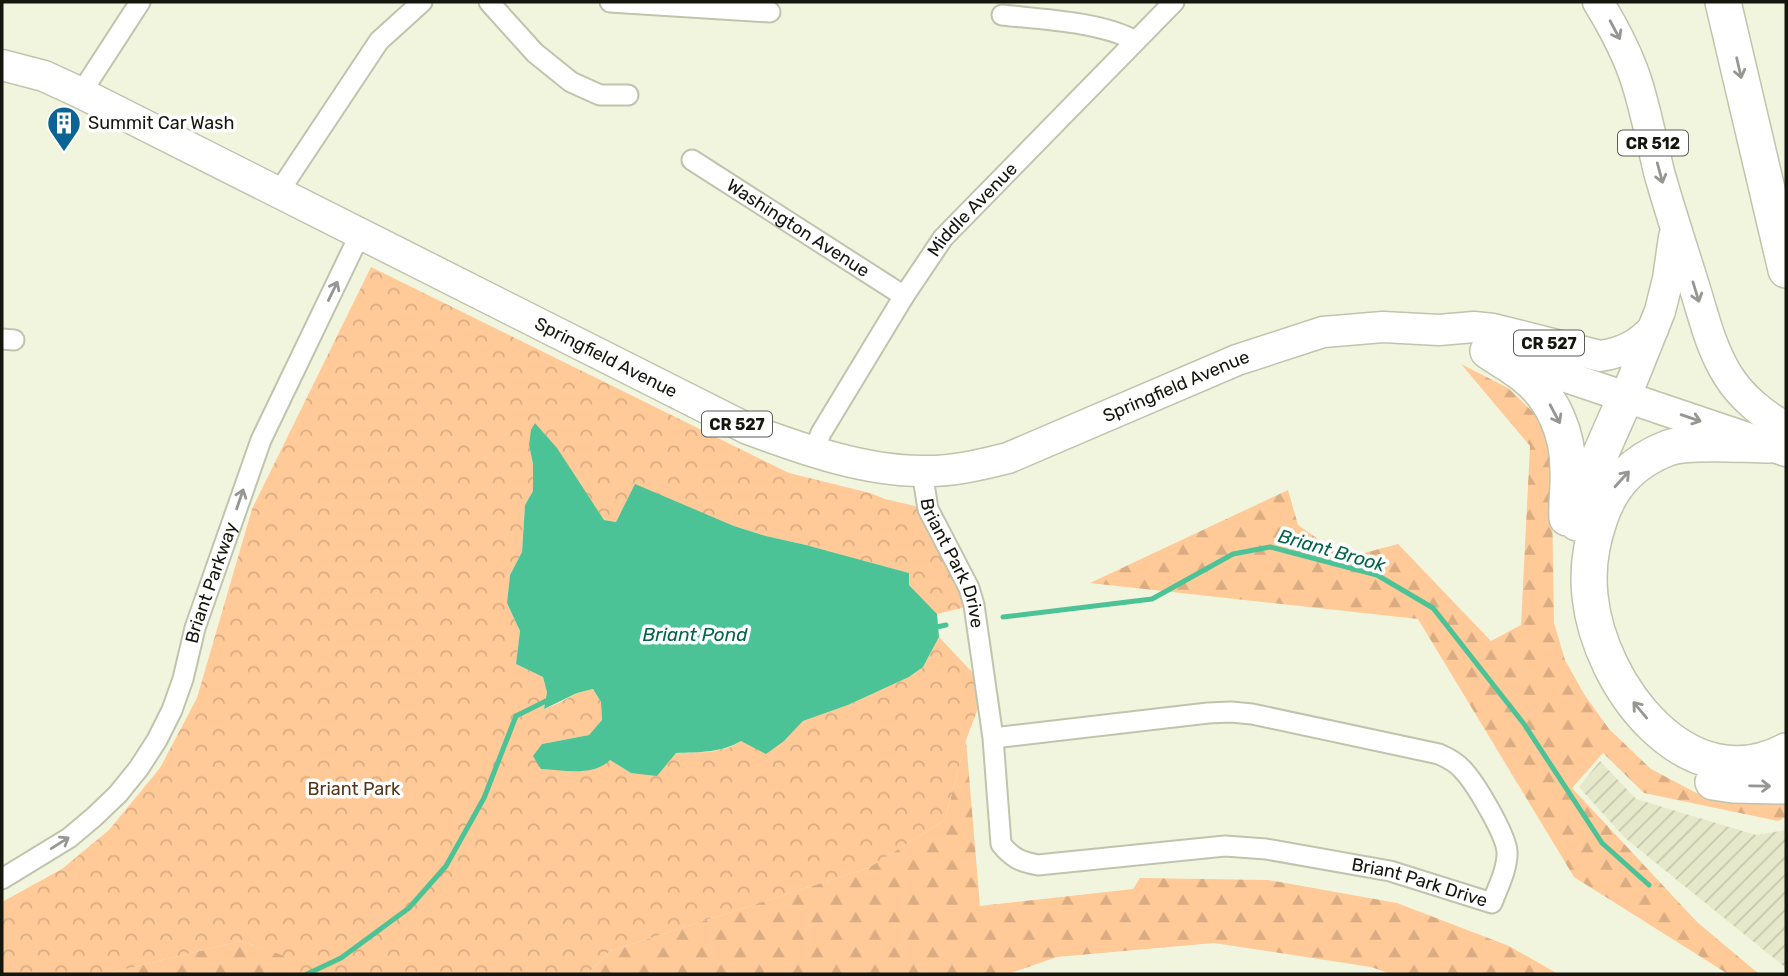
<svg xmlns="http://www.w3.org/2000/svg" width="1788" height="976" font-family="Rubik,sans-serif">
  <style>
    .industrial { fill: url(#industrial-furrows) }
    .forest { fill: url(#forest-firs) }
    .park { fill: url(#park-crowns) }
    .water { fill: #4cc396 }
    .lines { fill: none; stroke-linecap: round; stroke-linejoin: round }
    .stream { stroke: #4cc396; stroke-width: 5 }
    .street-casing { stroke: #c0c4ad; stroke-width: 23 }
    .primary-casing { stroke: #c0c4ad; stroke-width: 33 }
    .highway-casing { stroke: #c0c4ad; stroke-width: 38 }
    .street { stroke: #fff; stroke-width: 19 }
    .primary { stroke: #fff; stroke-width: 30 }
    .highway { stroke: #fff; stroke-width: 35 }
    .oneway { stroke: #969692 }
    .labels { text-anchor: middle; stroke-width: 7; stroke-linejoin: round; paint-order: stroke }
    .shield { fill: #fff; stroke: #5b5c56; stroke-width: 2 }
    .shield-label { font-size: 16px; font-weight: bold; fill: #15160d }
    .poi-label { font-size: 18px; fill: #15160d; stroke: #fff; text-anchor: start }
    .street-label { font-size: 18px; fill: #15160d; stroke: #fff }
    .park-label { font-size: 18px; fill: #553618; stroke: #fff }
    .water-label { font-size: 19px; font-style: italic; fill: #036548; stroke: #fff }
  </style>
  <defs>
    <pattern id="industrial-furrows" width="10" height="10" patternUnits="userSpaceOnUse" patternTransform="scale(1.75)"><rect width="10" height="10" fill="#e5e9ca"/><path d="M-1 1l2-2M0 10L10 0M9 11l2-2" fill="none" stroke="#c4c7ac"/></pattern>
    <pattern id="forest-firs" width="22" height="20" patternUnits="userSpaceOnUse" patternTransform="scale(1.75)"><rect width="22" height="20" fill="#ffc998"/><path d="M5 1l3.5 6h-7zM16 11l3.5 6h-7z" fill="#daac82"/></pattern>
    <pattern id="park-crowns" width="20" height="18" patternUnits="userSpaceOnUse" patternTransform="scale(1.75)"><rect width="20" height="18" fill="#ffc998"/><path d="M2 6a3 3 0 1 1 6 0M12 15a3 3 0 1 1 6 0" fill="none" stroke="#daac82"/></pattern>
  </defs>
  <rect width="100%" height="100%" fill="#f2f5dd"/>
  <path class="industrial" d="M1600 761 1636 799 1756 835 1786 830V968L1625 838 1579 787Z"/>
  <path class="forest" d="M1461 364 1508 388 1532 411 1551 442 1554 623 1565 660 1584 694 1609 729 1651 769 1704 797 1786 802V817L1778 821 1644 793 1603 753 1572 788 1697 922 1759 974H1728L1574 877 1418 619 1090 583 1288 490 1298 525 1345 558 1398 544 1491 641 1521 625 1530 446Z
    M966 740 980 906 1133 889 1140 878 1268 880 1397 903 1509 946 1558 974H1391L1371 967 1214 943 1057 957 1008 974H587L610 951 868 868 945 820Z
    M241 941 301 961 290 974H109L113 972Z"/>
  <path class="park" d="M371 267 789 473 870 493 885 499 928 509 974 605 937 614 909 585V573L806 545 766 536 734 526 635 485 616 522 604 520 584 491 529 445 533 464V491L525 505 522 552 510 575 507 603 520 631 516 664 543 677 547 692 544 709 559 703 577 693 593 689 601 702 602 720 589 735 542 744 610 760 631 773 676 753 710 752 731 747 741 741H784L803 721 848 705 909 677 923 667 939 637 986 687 966 740 945 820 868 868 610 951 587 974H290L300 961 241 941 113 972 109 974H2V902L62 869 109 830 160 768 197 698 252 509Z"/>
  <path class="water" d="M535 423 557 448 604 520 616 522 635 484 734 526 766 536 806 545 909 573V585L937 614 939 637 923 667 909 677 848 705 803 721 784 741 766 754 741 741C721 753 699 752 676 753L657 776 631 773 610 760C593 777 563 770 541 769L533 756 542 744 589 735 602 720 601 702 593 689 577 693 544 709 547 692 543 677 516 664 520 631 507 603 510 575 522 552 525 505 533 491V464L529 445 531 430Z"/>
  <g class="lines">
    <path class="stream" d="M1003 617 1152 599 1233 554 1270 547 1377 575 1433 608 1524 724 1602 843 1649 885
      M932 628 946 625
      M307 974 341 958 409 908 446 866 484 798 516 716 550 699"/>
    <g class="street-casing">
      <g id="street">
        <path d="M489 2 535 53 571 82 600 95H628"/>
        <path d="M610 2 770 12"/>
        <path d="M1002 15C1039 19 1103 22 1135 41"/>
        <path d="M81 93 140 2"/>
        <path id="s1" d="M692 160 904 296"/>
        <path d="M278 193 379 41 422 2"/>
        <path d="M2 339 14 340"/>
        <path id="s2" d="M814 451 821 433 904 296 943 238 1174 2"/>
        <path id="s3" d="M922 471 928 509 969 588 974 605 993 738 1001 844C1012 858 1021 862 1038 865L1225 846 1266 849 1390 871 1492 903C1498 887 1508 868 1507 851 1505 833 1475 782 1462 769 1456 762 1448 758 1439 754L1252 714 1231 712 1208 713 993 738"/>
        <path id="s4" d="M2 879 69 838 94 817 118 794 139 768 157 740 172 710 183 679 195 628 261 440 360 234"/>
      </g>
    </g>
    <g class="primary-casing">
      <g id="primary">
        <path d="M1598 2C1614 28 1628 54 1637 83 1646 112 1652 142 1659 172 1670 211 1683 250 1695 289 1704 318 1711 348 1727 374 1740 396 1764 416 1786 427"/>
        <path id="s5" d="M2 65 44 76 81 93 748 429C802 449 864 471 922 471 951 472 980 465 1008 458L1237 360 1323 332 1383 327 1439 330 1474 327 1493 329 1600 356C1622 353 1638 345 1653 329"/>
        <path d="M1504 356 1786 451"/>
        <path d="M1626 396 1660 311 1668 279 1674 237"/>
      </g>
    </g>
    <g class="highway-casing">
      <path id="highway" d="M1723 2 1786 270
        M1488 351C1500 359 1513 366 1524 375 1553 397 1568 434 1568 469 1569 486 1566 502 1567 518
        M1769 445C1743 445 1690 440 1668 448 1634 461 1612 483 1600 518 1591 543 1587 569 1590 596 1599 685 1687 803 1786 751
        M1577 523C1587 479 1608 438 1626 396
        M1713 782 1733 785 1786 786"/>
    </g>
    <use href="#street" class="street"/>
    <use href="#primary" class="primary"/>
    <use href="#highway" class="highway"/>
  </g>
  <defs><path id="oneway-shaft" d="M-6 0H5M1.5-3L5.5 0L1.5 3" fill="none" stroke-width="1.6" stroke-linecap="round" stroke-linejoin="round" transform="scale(1.75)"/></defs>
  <g class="oneway">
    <use href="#oneway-shaft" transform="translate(1615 30) rotate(62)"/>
    <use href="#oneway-shaft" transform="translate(1739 68) rotate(77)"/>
    <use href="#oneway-shaft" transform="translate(1660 173) rotate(75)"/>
    <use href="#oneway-shaft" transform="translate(333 291) rotate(-64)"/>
    <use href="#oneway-shaft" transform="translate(1696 292) rotate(73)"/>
    <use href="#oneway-shaft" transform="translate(1555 414) rotate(62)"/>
    <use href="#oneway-shaft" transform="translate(1691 418) rotate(19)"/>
    <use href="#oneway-shaft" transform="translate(1622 479) rotate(-48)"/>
    <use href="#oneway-shaft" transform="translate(240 499) rotate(-71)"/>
    <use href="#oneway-shaft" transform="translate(1640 710) rotate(-130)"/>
    <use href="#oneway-shaft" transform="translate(1760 786) rotate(1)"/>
    <use href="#oneway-shaft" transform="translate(60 843) rotate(-32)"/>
  </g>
  <defs>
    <g id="building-pin" transform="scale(1.75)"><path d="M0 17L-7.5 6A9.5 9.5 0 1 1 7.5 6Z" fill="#0c6494" stroke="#fff"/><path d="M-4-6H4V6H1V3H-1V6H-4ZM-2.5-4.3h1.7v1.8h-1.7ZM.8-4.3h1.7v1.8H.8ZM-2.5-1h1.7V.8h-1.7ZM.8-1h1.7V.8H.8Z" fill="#fff"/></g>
  </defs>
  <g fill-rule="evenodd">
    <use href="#building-pin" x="64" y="123"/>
  </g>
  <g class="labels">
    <g class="shield">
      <rect x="1618" y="130.5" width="70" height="25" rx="5"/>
      <rect x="1514" y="330.5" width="70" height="25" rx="5"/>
      <rect x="702" y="411.5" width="70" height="25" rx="5"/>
    </g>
    <g class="shield-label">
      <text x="1653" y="149">CR 512</text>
      <text x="1549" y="349">CR 527</text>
      <text x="737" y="430">CR 527</text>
    </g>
    <g class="poi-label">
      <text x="88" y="129">Summit Car Wash</text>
    </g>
    <g class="street-label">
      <text dy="6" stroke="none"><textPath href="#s2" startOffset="290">Middle Avenue</textPath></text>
      <text dy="6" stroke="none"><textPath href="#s1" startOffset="126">Washington Avenue</textPath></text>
      <text dy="6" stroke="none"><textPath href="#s5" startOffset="672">Springfield Avenue</textPath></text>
      <text dy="6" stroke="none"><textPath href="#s5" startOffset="1281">Springfield Avenue</textPath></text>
      <text dy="6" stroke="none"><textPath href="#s3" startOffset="98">Briant Park Drive</textPath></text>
      <text dy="6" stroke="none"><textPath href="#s4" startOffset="378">Briant Parkway</textPath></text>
      <text dy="6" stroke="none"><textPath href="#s3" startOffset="816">Briant Park Drive</textPath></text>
    </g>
    <g class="park-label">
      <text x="354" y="795">Briant Park</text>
    </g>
    <g class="water-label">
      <text transform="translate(1332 550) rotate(16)" y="7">Briant Brook</text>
      <text x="695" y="641">Briant Pond</text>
    </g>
  </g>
  <rect width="1788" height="976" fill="none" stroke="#15160d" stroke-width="7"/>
</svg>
